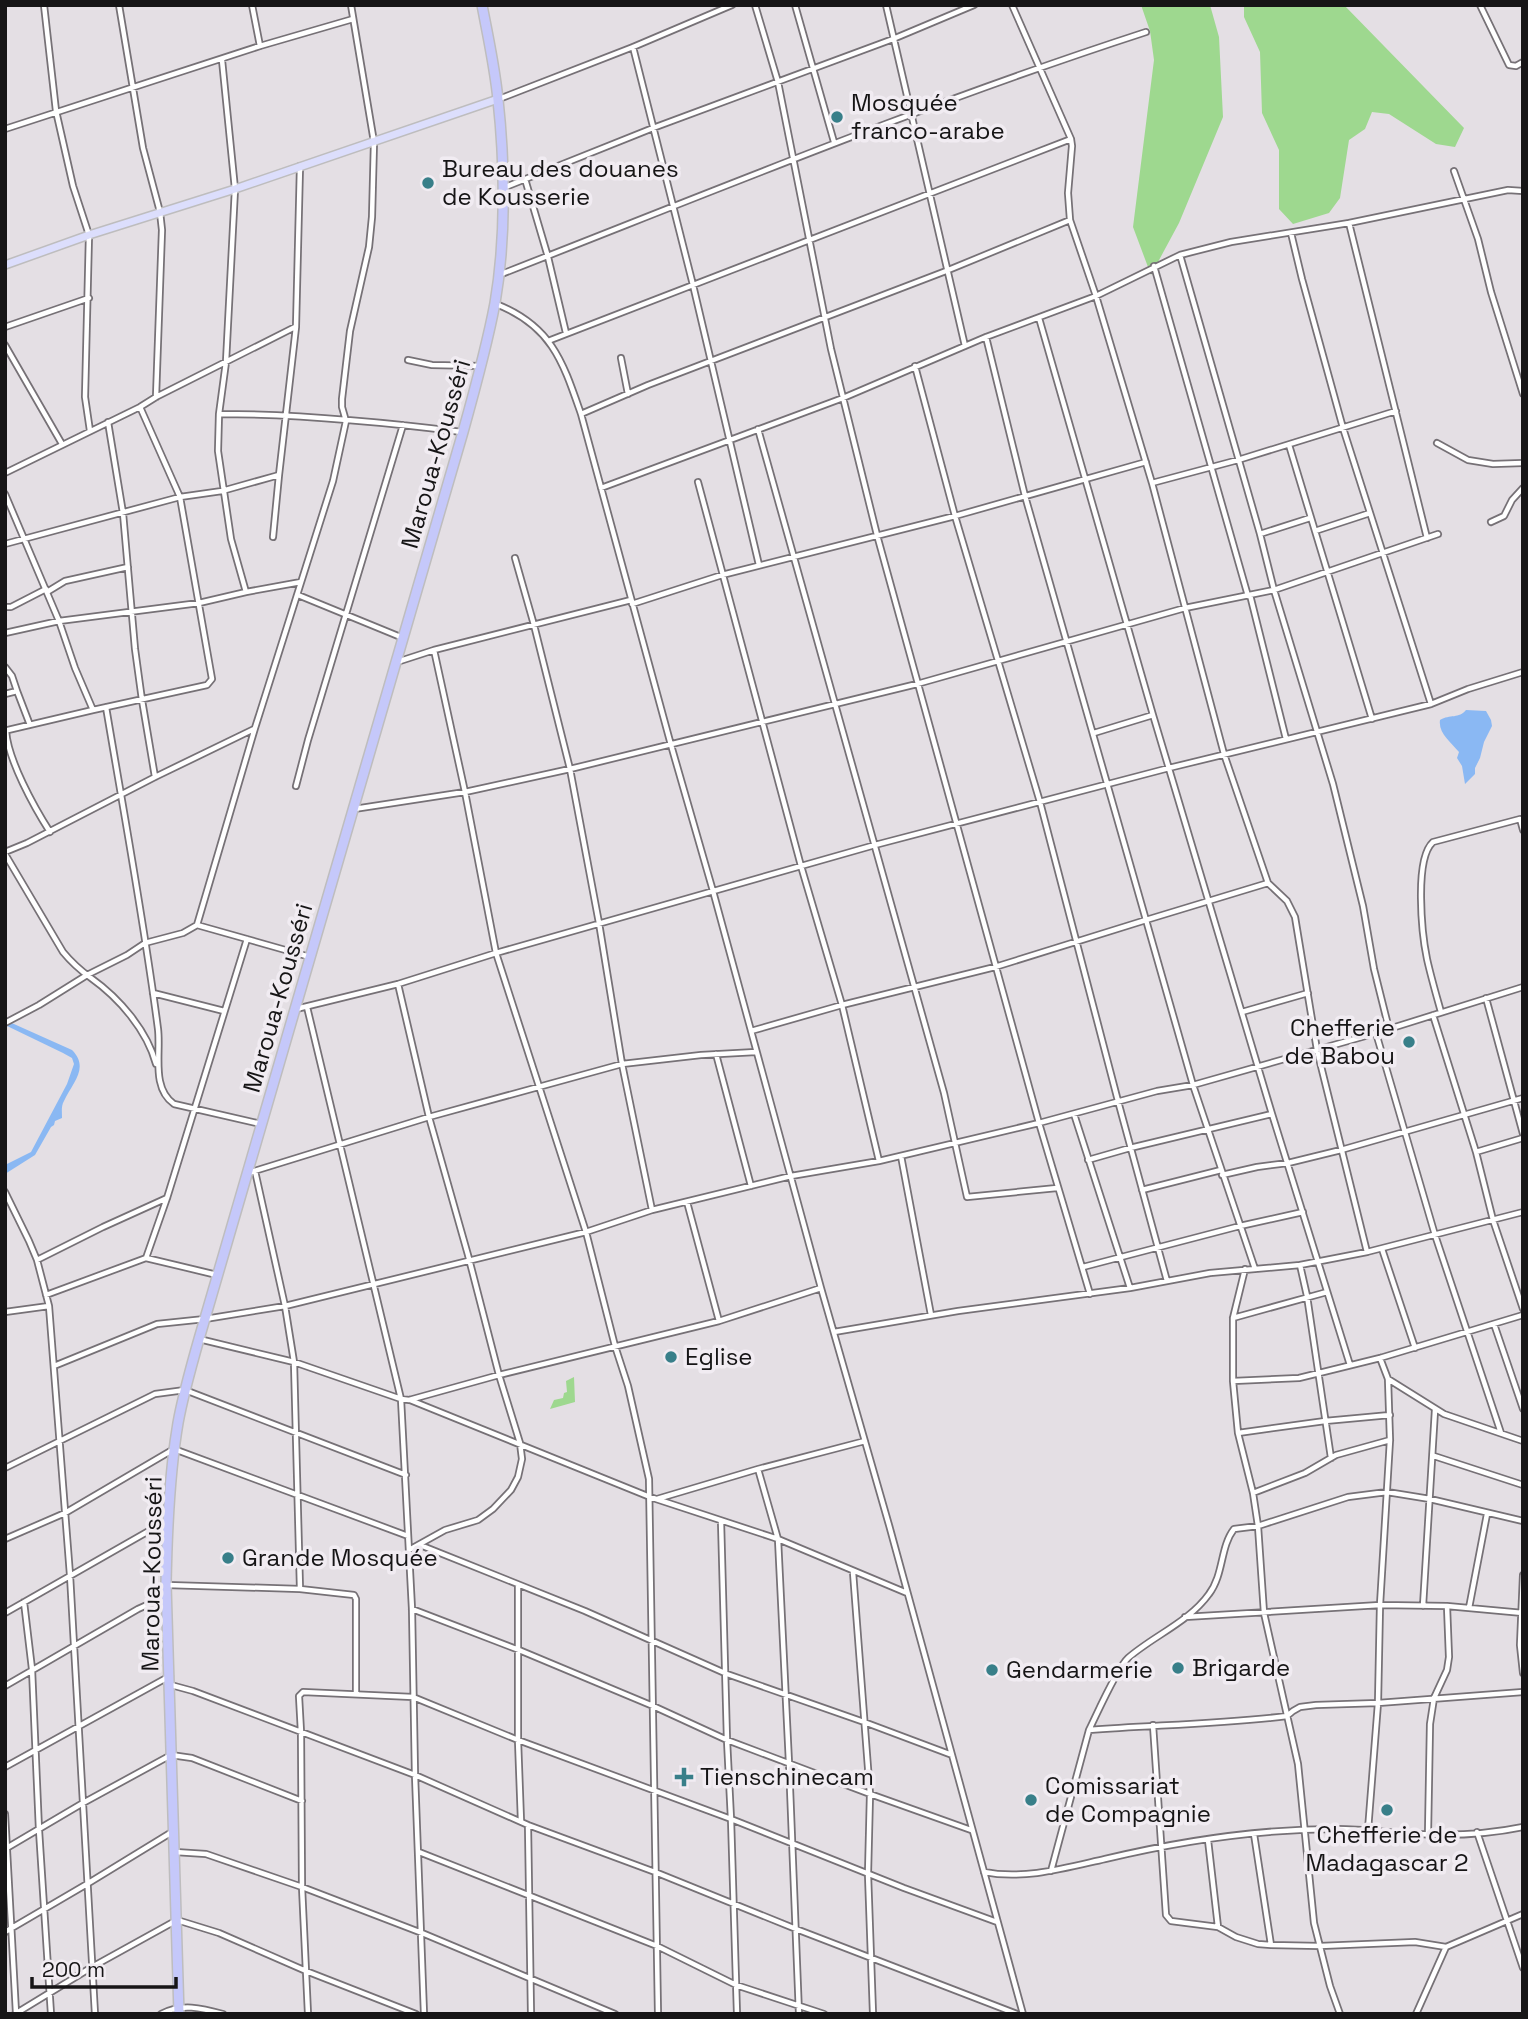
<svg xmlns="http://www.w3.org/2000/svg" width="1528" height="2019" font-family="'Space Grotesk',sans-serif">
  <style>
    .green { fill: #9ed88f }
    .water { fill: #8ab8f3 }
    .lines { fill: none; stroke-linecap: round; stroke-linejoin: round }
    .street-casing { stroke: #767176; stroke-width: 8 }
    .primary-casing { stroke: #bebdbe; stroke-width: 10 }
    .highway-casing { stroke: #bebdbe; stroke-width: 12 }
    .street { stroke: #fff; stroke-width: 4.5 }
    .primary { stroke: #dcdefc; stroke-width: 7 }
    .highway { stroke: #c5c8fa; stroke-width: 9 }
    .poi-dot { fill: #387f89; stroke: #f1ecf2; stroke-width: 2.5 }
    .labels { text-anchor: middle; stroke-width: 7; stroke-linejoin: round; paint-order: stroke }
    .poi-label { font-size: 24px; fill: #161516; stroke: #f1ecf2; text-anchor: start }
    .street-label { font-size: 24px; fill: #161516; stroke: #f1ecf2 }
  </style>
  <rect width="100%" height="100%" fill="#e4dfe4"/>
  <path class="green" d="M1141 5H1210L1219 37 1223 117 1179 223 1151 275 1133 227 1154 60 1150 31Z
    M1244 5H1344L1464 128 1455 147 1436 144 1389 114 1372 112 1365 129 1349 140 1340 198 1329 213 1293 224 1279 209V150L1262 113 1260 52 1244 17Z
    M574 1377 575 1402 550 1409 554 1400 563 1398 564 1393 567 1392 566 1381Z"/>
  <path class="water" d="M1466 710 1486 711 1491 720 1492 726 1484 742 1480 758 1475 768V774L1465 784 1462 766 1457 758 1459 752C1451 742 1438 733 1440 720 1450 714 1459 719 1466 710Z
    M5 1020 72 1050C90 1068 72 1083 64 1101 61 1106 62 1112 62 1118L55 1121 54 1125 51 1127 35 1155 5 1174V1165L31 1152 67 1084 74 1064 72 1058 63 1053 5 1025Z"/>
  <g class="lines">
    <g class="street-casing">
      <path id="street" d="M44 5 56 111 73 186 89 235 85 397 90 431
        M119 5 143 148 160 212 162 230 156 397
        M252 5 260 46
        M755 5 778 82 831 349 877 535 1039 1123 1090 1294
        M795 5 834 142
        M886 5 965 346
        M1480 5 1509 65 1516 66 1523 62
        M633 47 693 285 759 565
        M499 99 633 47 732 5
        M5 129 260 46 353 19
        M1454 171 1478 239 1491 292 1523 394
        M525 179 548 257 566 333
        M503 188 653 128 893 39 974 5
        M1349 223 1427 538
        M1291 233 1302 279 1343 428 1431 704
        M1180 255 1260 534 1274 590 1333 784 1363 906 1374 969 1389 1029
        M1154 266 1248 596
        M499 275C714 191 927 103 1146 32
        M496 304C552 326 563 362 581 414L671 745 713 891 821 1288 889 1525 1023 2014
        M1039 318 1153 715 1272 1114 1350 1365
        M5 327 89 298
        M986 337 1025 496 1146 920 1268 883 1224 754 1152 483 1096 296 1070 220 1068 193 1072 146 1071 139 1012 5
        M548 341 1071 139
        M5 345 62 444
        M621 358 628 394
        M408 360 432 365 480 366
        M915 366 955 516 1040 802 1118 1101 1167 1281
        M219 414C300 414 382 422 462 432
        M581 414 648 385 946 271 1070 220
        M108 422 123 513 135 649 142 700 155 777
        M758 429 944 1093 967 1197 1057 1188
        M1437 443 1468 460 1493 464 1523 463
        M1289 445 1372 719
        M5 473 140 407 156 397 295 327
        M698 482 801 866 842 1005 879 1161
        M1152 483 1238 460 1396 411
        M601 488 843 398 986 337 1096 296 1180 255 1231 242 1349 223 1508 190 1523 191
        M5 494 59 621 75 668 93 710 207 685 212 679 180 497 140 407
        M1491 522 1504 516 1512 500 1523 488
        M1315 531 1370 513
        M1260 534 1310 518
        M273 537 279 475
        M5 544 180 497 222 491 279 475 296 327 300 166
        M515 558 534 625 570 769 599 923 622 1064 652 1210
        M47 592 65 581 128 567
        M246 592 301 582
        M298 595 403 638
        M1250 595 1286 739
        M632 604 722 575 955 516 1146 462
        M5 607H11L46 589
        M5 633 59 621 199 603 246 592 231 539 218 451 219 414 226 362 235 189 222 60
        M434 650 465 792 496 953 586 1232 615 1346 628 1386 649 1479 658 2014
        M397 662 434 650 631 600
        M5 667 12 676 17 691 5 694
        M17 691 30 725
        M106 707C124 814 144 921 158 1029 161 1053 151 1088 174 1104L261 1124
        M1094 733 1153 715
        M296 786 308 740 403 425
        M354 809 465 792 570 769 917 684 1185 608 1274 590 1438 534
        M50 832C34 807 8 760 6 731L8 730 93 710
        M5 852 27 843 155 777 254 729
        M5 854 63 952C72 963 80 970 91 978 119 998 147 1030 156 1064
        M1268 883 1287 901 1295 917 1317 1050 1367 1252
        M197 925 310 957
        M398 984 429 1117 468 1255 499 1375 520 1443 522 1459 518 1477 511 1490 493 1509 478 1520 445 1530 409 1550
        M153 993 224 1011
        M1486 998 1523 1134
        M307 1007 401 1399 412 1609 415 1775 424 2014
        M296 1009 398 984 496 953 875 845 1169 768 1431 704 1468 689 1523 672
        M1242 1012 1308 993
        M1441 1012C1436 994 1431 977 1427 959 1422 935 1414 859 1433 842L1520 819 1523 830
        M1433 1015 1476 1152 1493 1220 1523 1309
        M5 1023 39 1005 87 975 127 955 145 943 183 933 197 925 255 728 333 481 346 421 342 407V399L350 331 369 247 372 217 374 142 351 5
        M751 1031 842 1005 995 967 1146 920 1193 1085 1255 1269
        M1376 1033 1435 1235 1501 1433
        M716 1054 751 1186
        M1074 1114 1130 1288
        M1476 1152 1523 1138
        M901 1156 931 1315
        M1088 1160 1130 1148 1272 1114
        M255 1171 285 1306 294 1362 300 1589
        M248 1173 429 1117 622 1064 701 1055 756 1052
        M1222 1175 1257 1167 1288 1163 1341 1150 1523 1098
        M1142 1190 1221 1170
        M5 1192 29 1241 37 1260 49 1306 70 1575 95 2014
        M687 1202 719 1321
        M1382 1249 1415 1348
        M146 1258 167 1198 247 939
        M37 1260 103 1227 167 1198
        M1300 1265 1307 1296 1331 1458
        M1083 1267 1240 1226 1303 1212
        M1245 1269 1233 1318V1381L1299 1378 1380 1358 1523 1315
        M46 1295 146 1258 217 1275
        M5 1312 49 1306
        M1233 1318 1327 1292
        M1494 1324 1523 1409
        M834 1332 958 1311 1130 1288 1210 1273 1300 1265 1367 1252 1523 1212
        M199 1339 294 1362 401 1399 409 1400 499 1375 719 1321 821 1288
        M54 1366 157 1324 205 1319 285 1306 586 1232 652 1210 791 1176 879 1161 1039 1123 1157 1091 1193 1085 1376 1033 1523 987
        M1388 1379 1444 1414 1523 1441
        M1233 1381 1238 1433 1325 1421 1390 1415
        M410 1400 650 1497 778 1539 907 1593
        M1238 1433 1253 1493 1258 1526 1264 1613 1298 1764 1314 1923 1330 1986 1340 2014
        M1434 1456 1523 1485
        M5 1468 155 1394 185 1390 406 1475
        M758 1469 778 1539 789 1763 799 2014
        M1253 1493 1305 1473 1336 1455 1390 1440
        M657 1499 758 1469 865 1441
        M721 1521 727 1740 731 1819 904 1888 997 1922
        M1523 1521 1430 1499 1387 1492 1348 1497 1258 1526 1234 1529C1220 1547 1224 1574 1209 1594 1189 1622 1153 1636 1128 1658 1117 1668 1097 1714 1089 1730 1155 1725 1222 1724 1287 1716L1293 1711 1300 1707 1316 1705 1378 1703 1523 1692
        M5 1539 65 1513 174 1449 408 1536
        M420 1545 585 1611 727 1674 864 1722 952 1755
        M853 1572 870 1794 868 1874 873 2014
        M1523 1575 1520 1645 1523 1673
        M167 1585 300 1589 354 1595 356 1599V1693
        M518 1585V1740L521 1821
        M24 1602 32 1669 39 1830 51 2014
        M1423 1606 1435 1410
        M1469 1608 1487 1514
        M412 1609 519 1650 653 1706 727 1740 870 1794 971 1830
        M5 1613 168 1520
        M1185 1617 1380 1605 1447 1606 1523 1613
        M171 1685 193 1691 415 1775 528 1825 655 1872 796 1929 1017 2014
        M5 1686 138 1609 167 1596
        M1153 1725 1166 1915 1171 1921 1218 1927 1236 1937 1258 1944 1271 1945 1320 1946 1415 1942 1446 1947
        M5 1767 170 1676
        M5 1814 16 2013
        M528 1825 531 2014
        M1368 1830 1378 1703 1380 1605 1390 1440 1388 1379 1380 1358
        M1477 1832 1523 1968
        M1254 1834 1271 1945
        M1428 1834 1430 1724 1434 1698 1447 1670 1449 1657 1447 1606
        M1208 1840 1218 1927
        M5 1849 83 1803 171 1755 192 1758 302 1801
        M175 1852 206 1854 302 1887 422 1933 615 2014
        M419 1852 657 1946 736 1985 824 2014
        M1051 1871 1089 1730
        M984 1872C1024 1880 1065 1868 1105 1859 1180 1841 1259 1829 1337 1829 1364 1829 1390 1833 1416 1834 1451 1836 1489 1834 1523 1827
        M5 1932 87 1884 172 1832
        M15 2014 92 1967 177 1920 219 1933 306 1971 416 2014
        M161 2014C181 2003 202 2008 223 2014
        M308 2014 302 1887 301 1732 299 1696 303 1692 413 1697 518 1740 731 1819 737 2014
        M1416 2014 1446 1947 1523 1914"/>
    </g>
    <g class="primary-casing">
      <path id="primary" d="M5 265 89 235 235 189 498 99"/>
    </g>
    <g class="highway-casing">
      <path id="highway" d="M179 2014 166 1584C167 1531 169 1476 178 1423 183 1395 191 1367 199 1339L463 432C475 389 487 346 495 303 506 239 505 164 498 100 495 68 488 37 482 5"/>
    </g>
    <use href="#street" class="street"/>
    <use href="#primary" class="primary"/>
    <use href="#highway" class="highway"/>
  </g>
  <g class="poi-dot">
    <circle cx="837" cy="117" r="7"/>
    <circle cx="428" cy="183" r="7"/>
    <circle cx="1409" cy="1042" r="7"/>
    <circle cx="671" cy="1357" r="7"/>
    <circle cx="228" cy="1558" r="7"/>
    <circle cx="1178" cy="1668" r="7"/>
    <circle cx="992" cy="1670" r="7"/>
    <path d="M680.5 1766.5h7v7h7v7h-7v7h-7v-7h-7v-7h7z"/>
    <circle cx="1031" cy="1800" r="7"/>
    <circle cx="1387" cy="1810" r="7"/>
  </g>
  <g class="labels">
    <g class="poi-label">
      <text x="851" y="111">Mosquée<tspan x="851" dy="28">franco-arabe</tspan></text>
      <text x="442" y="177">Bureau des douanes<tspan x="442" dy="28">de Kousserie</tspan></text>
      <text x="1395" y="1036" text-anchor="end">Chefferie<tspan x="1395" dy="28">de Babou</tspan></text>
      <text x="685" y="1365">Eglise</text>
      <text x="242" y="1566">Grande Mosquée</text>
      <text x="1192" y="1676">Brigarde</text>
      <text x="1006" y="1678">Gendarmerie</text>
      <text x="700" y="1785">Tienschinecam</text>
      <text x="1045" y="1794">Comissariat<tspan x="1045" dy="28">de Compagnie</tspan></text>
      <text x="1387" y="1843" text-anchor="middle">Chefferie de<tspan x="1387" dy="28">Madagascar 2</tspan></text>
    </g>
    <g class="street-label">
      <text transform="translate(436 454) rotate(-74)" y="8">Maroua-Kousséri</text>
      <text transform="translate(278 998) rotate(-74)" y="8">Maroua-Kousséri</text>
      <text transform="translate(152 1574) rotate(-89)" y="8">Maroua-Kousséri</text>
    </g>
  </g>
  <rect width="1528" height="2019" fill="none" stroke="#161516" stroke-width="14"/>
  <path d="M32 1977v10h144v-10" fill="none" stroke="#161516" stroke-width="3.5"/>
  <text x="42" y="1977" font-size="21" fill="#161516" stroke="#f1ecf2" stroke-width="5" paint-order="stroke">200 m</text>
</svg>
